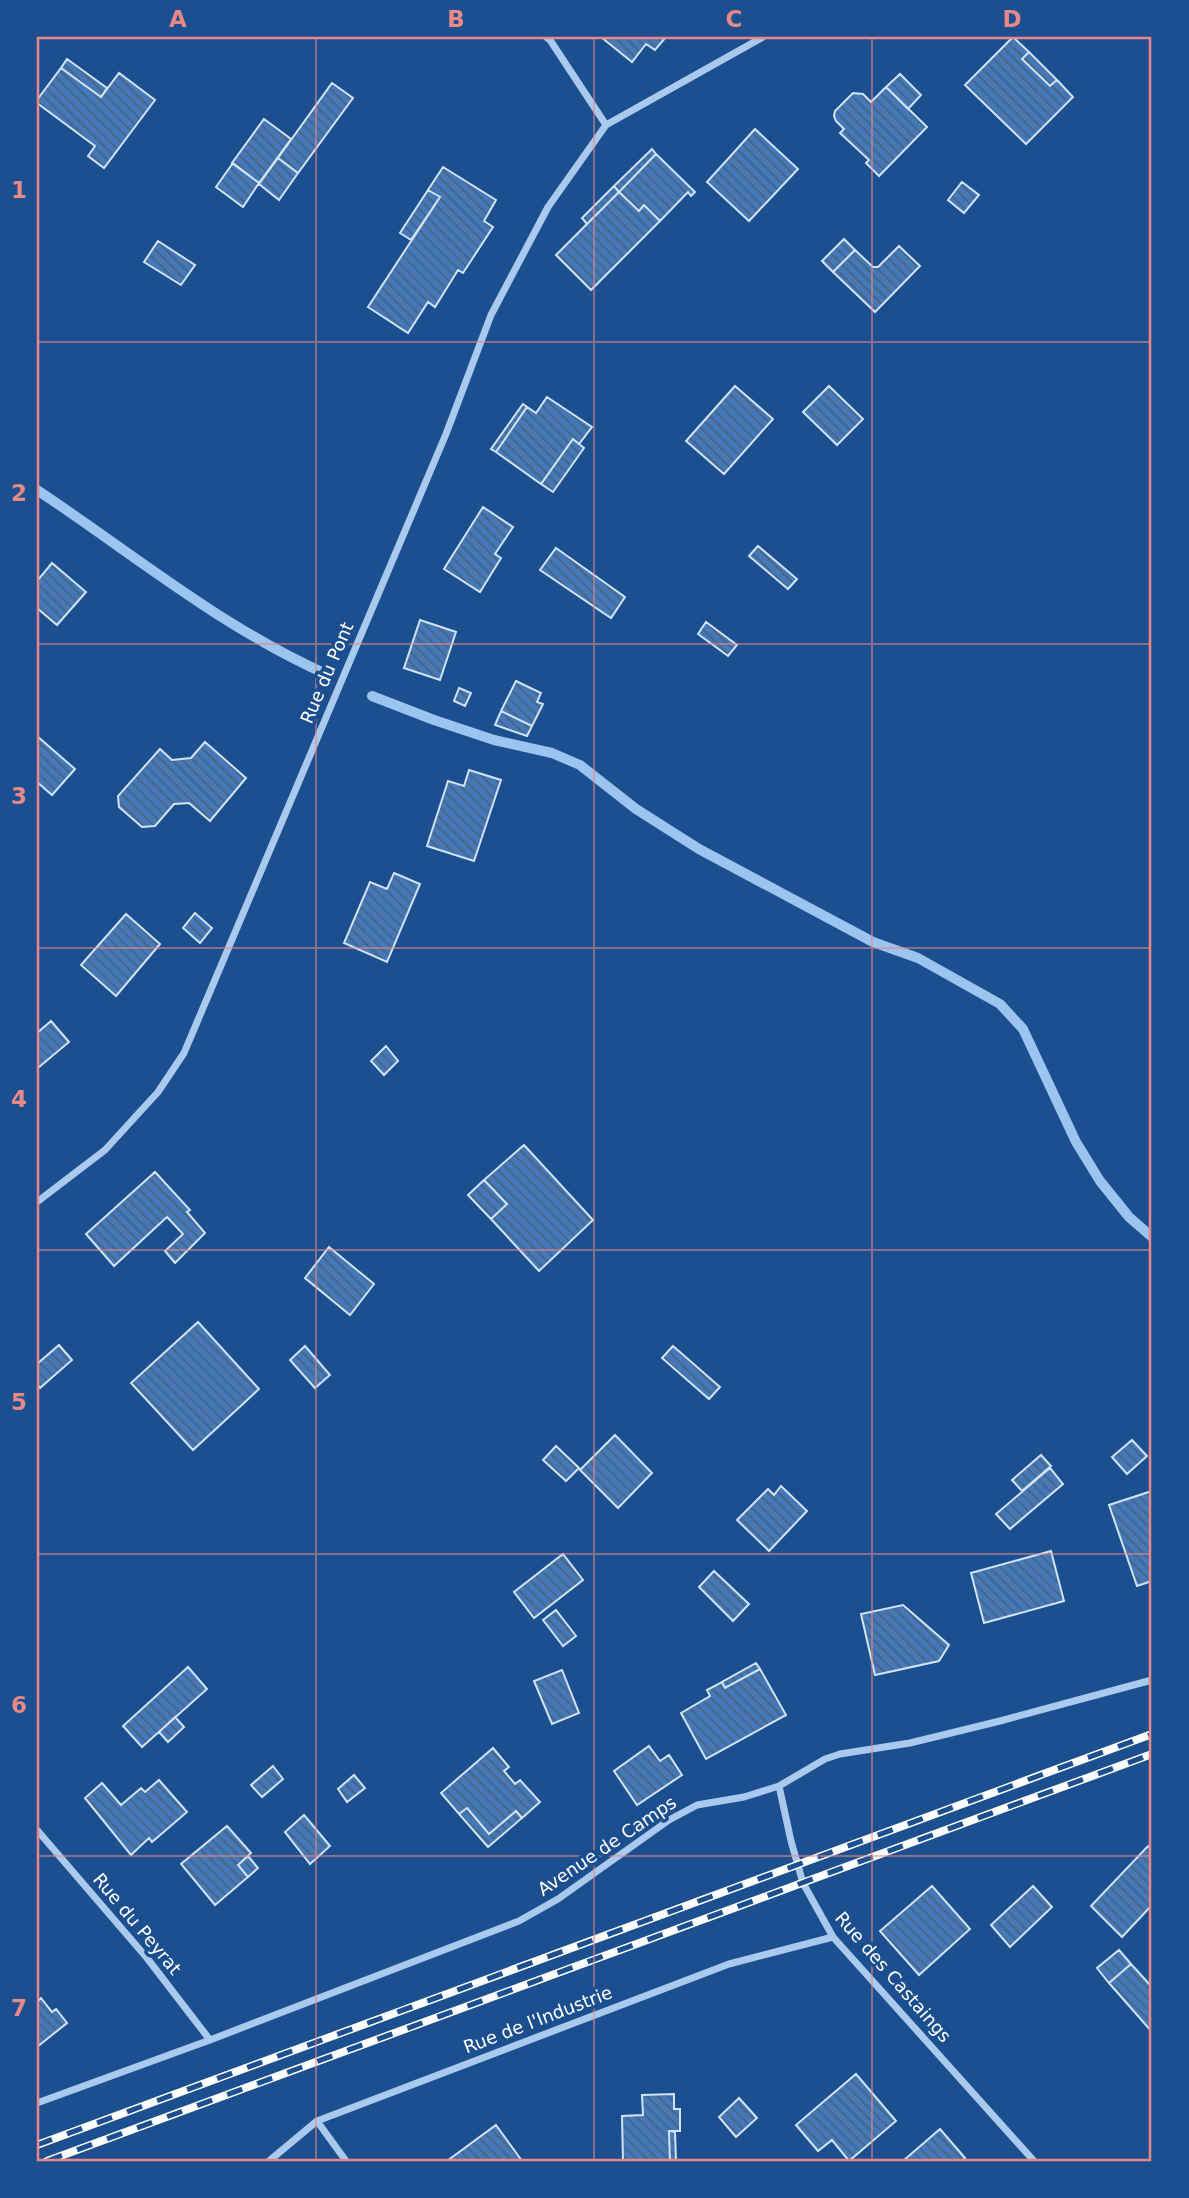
<svg xmlns="http://www.w3.org/2000/svg" width="1189" height="2198" font-family="'DejaVu Sans',sans-serif">
  <style>
    .lines { fill: none; stroke-linecap: round; stroke-linejoin: round }
    .stream { stroke: #9cc4f0; stroke-width: 10 }
    .building { fill: url(#building-back-hatch); stroke: #cfe3fa; stroke-width: 2 }
    .minor { stroke: #a9c9ee; stroke-width: 7 }
    .rail-casing { stroke: #fff; stroke-width: 8 }
    .rail { stroke: #1b4f8f; stroke-width: 5; stroke-dasharray: 16; stroke-linecap: butt }
    .grid { fill: none; stroke: #e88989; stroke-width: 2; stroke-opacity: 0.55 }
    .labels { text-anchor: middle; stroke-width: 7; stroke-linejoin: round; paint-order: stroke }
    .street-label { font-size: 18px; fill: #fff; stroke: #1b4f8f }
    .neatline { fill: none; stroke: #e88989; stroke-width: 2.5 }
    .grid-label { font-size: 23px; text-anchor: middle; font-weight: bold; fill: #e88989 }
  </style>
  <defs>
    <pattern id="building-back-hatch" width="6" height="6" patternUnits="userSpaceOnUse" patternTransform="scale(1.75)"><rect width="6" height="6" fill="#4478b7"/><path d="M-1 5l2 2M0 0l6 6M5-1l2 2" fill="none" stroke="#486282"/></pattern>
  </defs>
  <rect width="100%" height="100%" fill="#1b4f8f"/>
  <g class="lines">
    <path class="stream" d="M37 490C132 553 221 627 326 674
      M372 696 434 720 494 740 552 753 580 765 636 809 699 849 873 942 918 958 1000 1004 1023 1029 1076 1142 1100 1181 1129 1217 1152 1237"/>
  </g>
  <path class="building" d="M601 37H666L655 50 646 44 632 62Z
    M1013 37 1029 52 1022 59 1050 86 1057 80 1073 97 1026 144 965 85Z
    M1029 52 1057 80 1050 86 1022 59Z
    M67 59 107 88 101 97 61 68Z
    M61 68 101 97 119 73 155 100 104 168 88 156 95 146 37 103V100Z
    M900 74 921 95 908 109 886 87Z
    M332 83 353 98 298 173 278 158Z
    M886 87 927 127 879 176 866 163 869 160 840 133 844 129 836 121 834 116 835 111 853 93 863 94 871 102Z
    M264 119 291 139 259 183 232 163Z
    M755 129 798 169 749 221 707 182Z
    M652 149 656 154 619 192 614 186Z
    M656 154 695 192 691 196 688 192 660 221 644 205 639 211 619 192Z
    M278 158 298 173 279 200 259 184Z
    M233 163 259 183 243 207 216 187Z
    M443 167 496 200 484 221 493 227 463 273 458 270 435 307 428 302 408 333 368 307 440 197 428 190Z
    M962 182 979 195 964 213 948 200Z
    M614 186 619 192 587 224 582 218Z
    M428 190 440 197 411 240 400 233Z
    M619 192 639 211 644 205 660 221 591 290 556 255Z
    M844 239 855 250 833 272 822 261Z
    M158 241 195 265 181 285 144 262Z
    M899 246 920 266 875 312 833 272 855 250 873 267H878Z
    M735 386 773 419 724 474 686 441Z
    M829 386 863 419 837 445 803 412Z
    M547 397 592 427 579 444 573 439 541 484 496 452 527 407 536 413Z
    M523 404 527 407 496 452 491 449Z
    M573 439 584 448 553 492 541 484Z
    M483 507 513 527 495 554 501 558 480 592 444 569Z
    M758 546 797 579 788 589 749 556Z
    M556 548 625 597 611 618 540 570Z
    M52 563 86 592 57 625 37 608V581Z
    M420 620 456 632 440 680 404 668Z
    M706 622 737 645 728 656 698 634Z
    M516 681 541 693 537 702 543 704 532 726 501 711Z
    M459 688 471 693 465 706 454 701Z
    M501 711 532 726 527 736 495 725Z
    M37 736 75 769 52 795 37 782Z
    M205 742 246 778 210 821 189 803 174 804 155 826 142 827 119 807 118 796 160 749 172 760 191 758Z
    M469 770 501 780 474 861 427 846 448 781 464 786Z
    M394 873 420 884 387 962 344 943 370 882 387 889Z
    M195 913 212 928 200 943 183 928Z
    M126 914 160 944 116 996 81 965Z
    M51 1021 69 1042 39 1067 37 1064V1033Z
    M386 1046 398 1061 384 1075 371 1061Z
    M524 1145 593 1220 539 1271 491 1219 507 1204 484 1180Z
    M155 1172 190 1210 187 1212 205 1233 175 1263 165 1251 183 1234 167 1217 114 1266 86 1234Z
    M484 1180 507 1204 491 1219 468 1195Z
    M329 1247 374 1284 350 1315 305 1278Z
    M198 1322 259 1389 193 1450 131 1383Z
    M59 1345 72 1360 40 1388 37 1384V1364Z
    M305 1346 330 1375 315 1388 290 1360Z
    M673 1346 720 1387 709 1399 662 1358Z
    M615 1435 652 1473 618 1508 580 1470Z
    M1132 1440 1147 1456 1127 1474 1112 1457Z
    M556 1446 579 1468 566 1481 543 1460Z
    M1041 1455 1051 1466 1022 1491 1012 1480Z
    M1050 1468 1063 1484 1010 1529 996 1514Z
    M781 1486 807 1511 769 1551 737 1520 768 1489 774 1495Z
    M1152 1491V1581L1137 1586 1109 1505Z
    M1051 1551 1064 1601 984 1623 971 1573Z
    M563 1554 583 1580 534 1618 514 1592Z
    M714 1571 749 1604 733 1621 699 1587Z
    M903 1605 949 1645 939 1661 875 1675 861 1614Z
    M556 1610 576 1636 563 1646 543 1620Z
    M756 1663 760 1669 725 1688 722 1682Z
    M188 1667 207 1689 142 1747 123 1726Z
    M760 1669 786 1715 706 1759 681 1713 710 1696 707 1690 722 1682 725 1688Z
    M562 1670 579 1713 552 1724 534 1681Z
    M175 1717 184 1727 168 1742 159 1732Z
    M649 1746 660 1761 669 1755 682 1775 637 1805 614 1771Z
    M493 1748 509 1767 504 1771 515 1784 520 1780 540 1802 522 1818 516 1811 489 1834 467 1808 459 1814 441 1793Z
    M273 1766 283 1779 262 1797 251 1785Z
    M354 1775 365 1788 347 1802 338 1789Z
    M159 1780 187 1812 152 1842 149 1838 131 1855 85 1798 102 1783 121 1805 141 1788 145 1792Z
    M467 1808 489 1834 516 1811 522 1818 488 1847 459 1814Z
    M304 1815 330 1846 310 1864 285 1832Z
    M227 1826 251 1853 238 1865 248 1877 215 1905 181 1864Z
    M1148 1846 1152 1849V1905L1122 1937 1091 1906Z
    M248 1856 258 1868 248 1877 238 1865Z
    M932 1886 970 1929 919 1975 880 1931Z
    M1033 1886 1052 1907 1010 1947 991 1925Z
    M1119 1950 1131 1964 1109 1983 1097 1968Z
    M1131 1964 1152 1987V2032L1109 1983Z
    M41 1998 52 2012 56 2009 67 2023 37 2047V2002Z
    M856 2074 896 2121 849 2161 832 2140 818 2151 796 2125Z
    M674 2094V2109H680V2131H669L670 2161H623L622 2116 643 2115 642 2095Z
    M739 2098 757 2118 736 2137 719 2117Z
    M496 2125 522 2161H447Z
    M940 2129 965 2158 962 2161H903Z
    M669 2131 675 2132 676 2161H670Z"/>
  <g class="lines">
    <path class="minor" d="M546 37 550 40 606 125 763 37
      M37 1202 105 1150 158 1092 184 1053 446 434 491 315 548 207 606 125
      M779 1786 791 1841 803 1883 833 1937 1034 2161
      M37 1830 147 1958 210 2040
      M37 2103 210 2040 519 1921 558 1899 669 1820 697 1805 744 1797 779 1786 825 1759 840 1754 910 1743 1000 1721 1152 1680
      M317 2121 346 2161
      M269 2161 317 2121 729 1964 833 1937"/>
    <g class="rail-casing">
      <path id="rail" d="M37 2145 1152 1734
        M47 2161 1152 1754"/>
    </g>
    <use href="#rail" class="rail"/>
  </g>
  <path class="grid" d="M316 37V2161M594 37V2161M872 37V2161M37 342H1152M37 644H1152M37 948H1152M37 1250H1152M37 1554H1152M37 1856H1152"/>
  <g class="labels">
    <g class="street-label">
      <text transform="translate(327 673) rotate(-67)" y="6">Rue du Pont</text>
      <text transform="translate(607 1846) rotate(-34)" y="6">Avenue de Camps</text>
      <text transform="translate(137 1924) rotate(50)" y="6">Rue du Peyrat</text>
      <text transform="translate(893 1977) rotate(49)" y="6">Rue des Castaings</text>
      <text transform="translate(538 2020) rotate(-21)" y="6">Rue de l'Industrie</text>
    </g>
  </g>
  <rect width="1189" height="2198" fill="none" stroke="#1b4f8f" stroke-width="77"/>
  <rect x="38" y="38" width="1112" height="2122" class="neatline"/>
  <g class="grid-label">
    <text x="178" y="27">A</text>
    <text x="456" y="27">B</text>
    <text x="734" y="27">C</text>
    <text x="1012" y="27">D</text>
    <text x="19" y="198">1</text>
    <text x="19" y="501">2</text>
    <text x="19" y="804">3</text>
    <text x="19" y="1107">4</text>
    <text x="19" y="1410">5</text>
    <text x="19" y="1713">6</text>
    <text x="19" y="2016">7</text>
  </g>
</svg>
